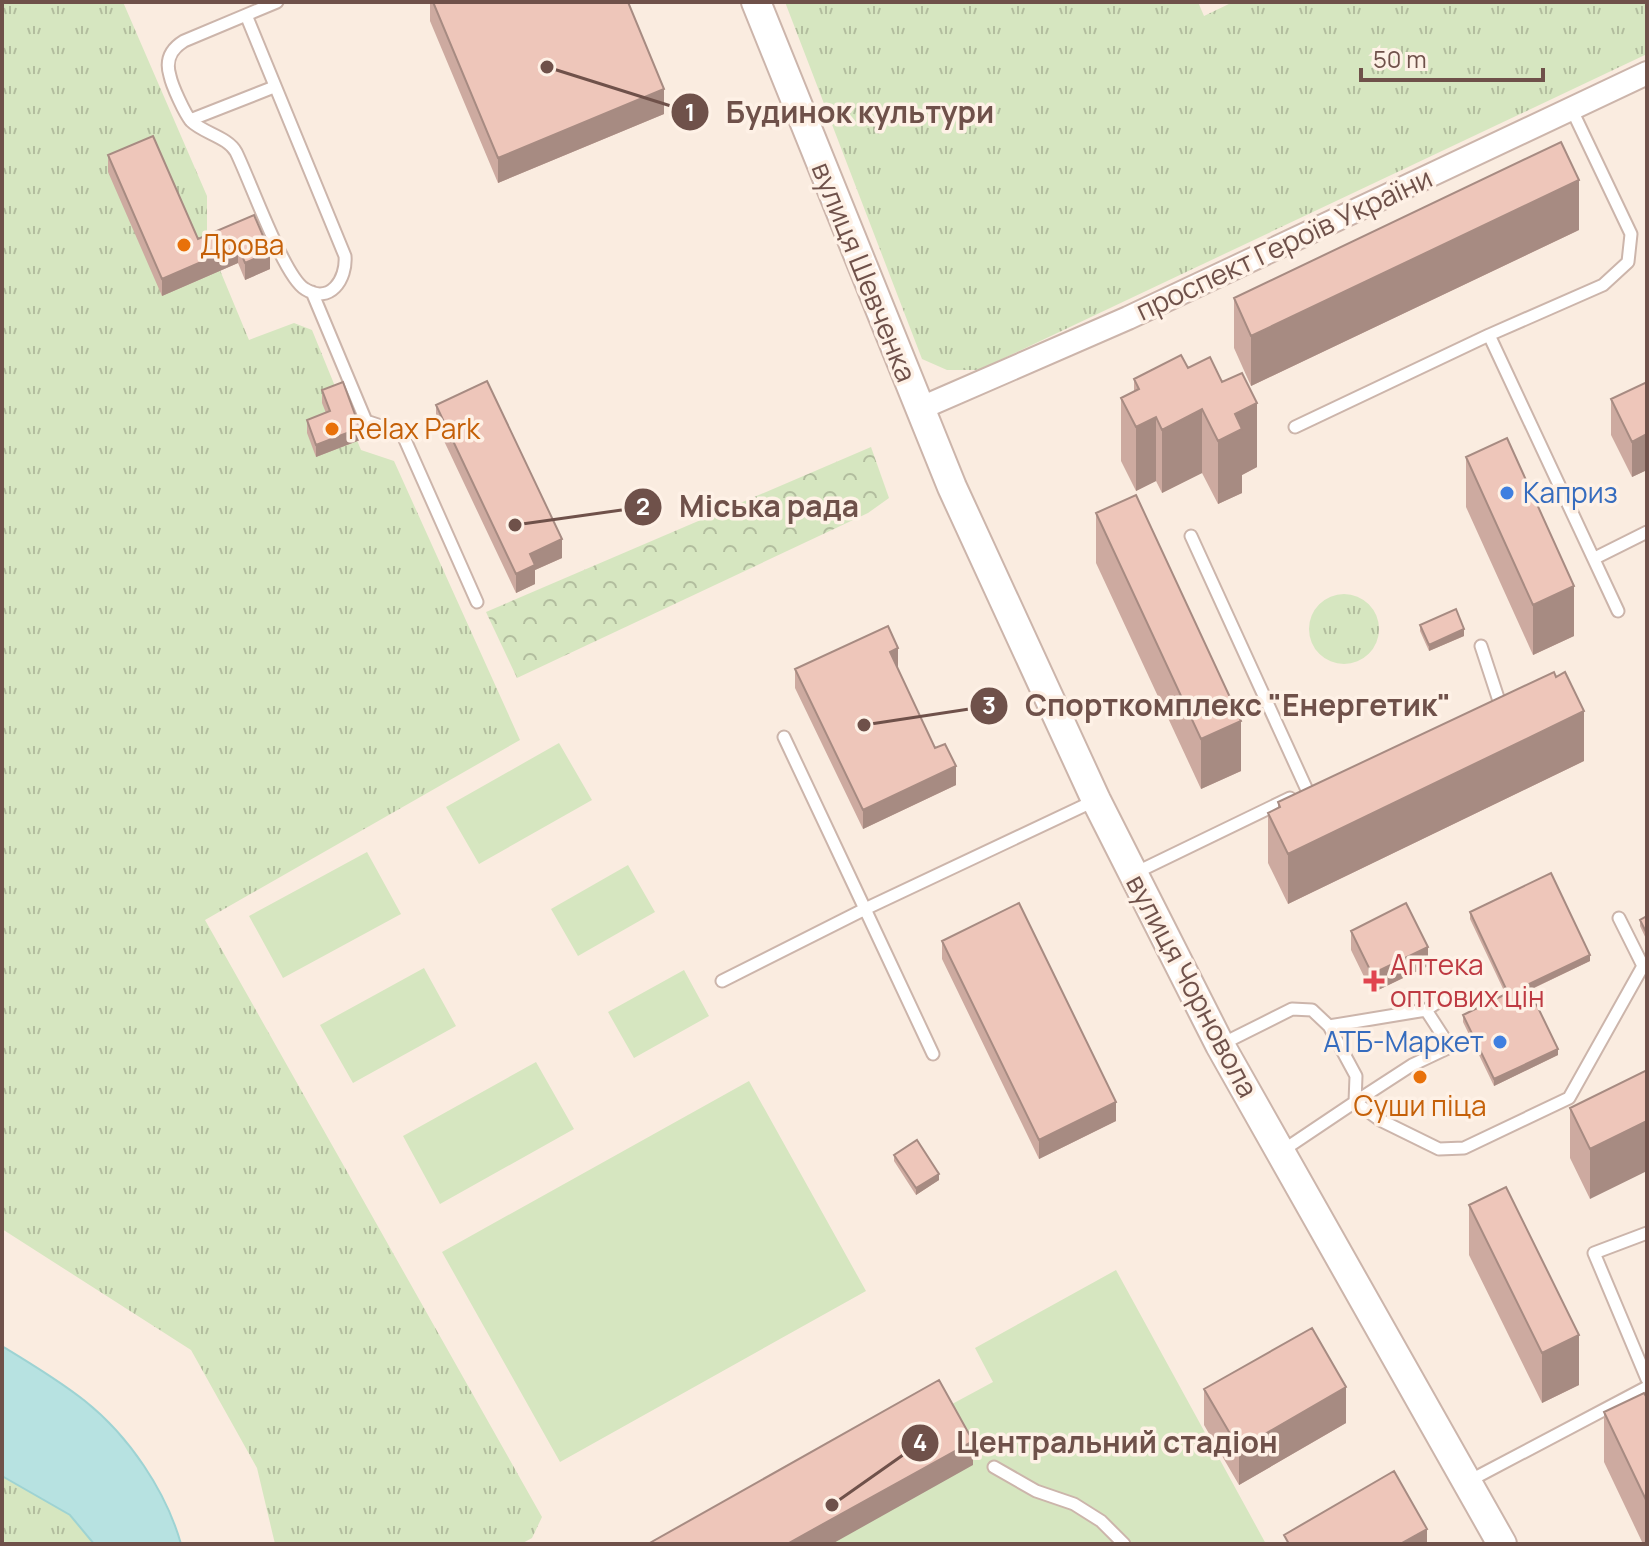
<svg xmlns="http://www.w3.org/2000/svg" width="1649" height="1546" font-family="Manrope,sans-serif">
  <style>
    .grass { fill: url(#grass-tufts) }
    .forest { fill: url(#forest-crowns) }
    .pitch { fill: #d6e6c0 }
    .water { fill: #b7e2e1; stroke: #9ed3d3; stroke-width: 2 }
    .lines { fill: none; stroke-linecap: round; stroke-linejoin: round }
    .service-casing { stroke: #ccb5ab; stroke-width: 15 }
    .minor-casing { stroke: #ccb5ab; stroke-width: 26 }
    .tertiary-casing { stroke: #ccb5ab; stroke-width: 32 }
    .service { stroke: #fff; stroke-width: 11 }
    .minor { stroke: #fff; stroke-width: 22 }
    .tertiary { stroke: #fff; stroke-width: 28 }
    .wall { fill: #cdaaa0 }
    .shaded-wall { fill: #a78b82 }
    .building { fill: #eec6ba; stroke: #a78b82; stroke-width: 2 }
    .food-dot { fill: #e8710a; stroke: #fef1e6; stroke-width: 3 }
    .shop-dot { fill: #3f7fe0; stroke: #fef1e6; stroke-width: 3 }
    .health-dot { fill: #e0444e; stroke: #fef1e6; stroke-width: 3 }
    .labels { text-anchor: middle; stroke-width: 7; stroke-linejoin: round; paint-order: stroke }
    .street-label { font-size: 28px; fill: #6f514a; stroke: #fef1e6 }
    .food-label { font-size: 28px; fill: #c56008; stroke: #fef1e6; text-anchor: start }
    .shop-label { font-size: 28px; fill: #366cbe; stroke: #fef1e6; text-anchor: start }
    .health-label { font-size: 28px; fill: #be3a42; stroke: #fef1e6; text-anchor: start }
    .leader { fill: none; stroke: #6f514a; stroke-width: 3 }
    .callout-dot { fill: #6f514a; stroke: #fef1e6; stroke-width: 3 }
    .mark-label { font-size: 24px; text-anchor: middle; font-weight: bold; fill: #fff }
    .callout-label { font-size: 30px; text-anchor: middle; font-weight: bold; fill: #6f514a; stroke: #fef1e6; stroke-width: 7; stroke-linejoin: round; paint-order: stroke }
  </style>
  <defs>
    <pattern id="grass-tufts" width="24" height="20" patternUnits="userSpaceOnUse" patternTransform="scale(2)"><rect width="24" height="20" fill="#d6e6c0"/><path d="M3 7l-1-3M5 7V3M7 7l1-3M15 17l-1-3M17 17v-4M19 17l1-3" fill="none" stroke="#b2bd9e"/></pattern>
    <pattern id="forest-crowns" width="20" height="18" patternUnits="userSpaceOnUse" patternTransform="scale(2)"><rect width="20" height="18" fill="#d6e6c0"/><path d="M2 6a3 3 0 1 1 6 0M12 15a3 3 0 1 1 6 0" fill="none" stroke="#b2bd9e"/></pattern>
  </defs>
  <rect width="100%" height="100%" fill="#faece0"/>
  <path class="grass" d="M2 2H123L207 196V239L249 340 294 323 312 330 361 450 394 461 520 740 205 920 542 1517 532 1538 521 1544H275L257 1468 191 1350 2 1229Z
    M785 2H1198L1204 16 1233 2H1647V54L979 370H947L922 359Z
    M1309 629a35 35 0 1 1 70 0a35 35 0 1 1-70 0Z
    M2 1476 70 1515 94 1544H2Z"/>
  <path class="forest" d="M871 447 889 498 868 513 517 678 486 612Z"/>
  <path class="pitch" d="M559 743 592 800 479 864 446 807Z
    M367 852 401 914 283 978 249 916Z
    M628 865 655 912 578 956 551 909Z
    M424 968 456 1026 353 1083 320 1025Z
    M684 970 709 1016 634 1058 608 1012Z
    M536 1062 574 1129 440 1204 403 1136Z
    M749 1081 866 1291 560 1462 442 1252Z
    M1116 1270 1266 1544H692L993 1382 975 1348Z"/>
  <path class="water" d="M2 1346C30 1363 60 1381 85 1401 129 1436 166 1491 181 1544H94L70 1515 2 1476Z"/>
  <g class="lines">
    <g class="service-casing">
      <path id="service" d="M246 15 345 256C347 279 330 305 305 289 284 277 250 180 236 152 228 137 203 133 191 121 185 114 172 86 170 76 165 60 171 49 184 41L277 2
        M190 120 274 87
        M312 292 366 421 402 433 477 602
        M1489 335 1618 611
        M1295 427 1489 335 1603 285 1628 262 1631 234 1571 108
        M1191 536 1307 790
        M1595 558 1647 532
        M1481 646 1502 710
        M784 737 865 909 1096 800
        M1133 874 1290 798
        M722 981 865 909 933 1054
        M1426 1010 1447 996
        M1220 1045 1292 1009 1312 1010 1329 1026 1356 1076 1355 1102 1412 1065 1450 1047 1426 1010 1329 1026
        M1282 1151 1355 1102 1380 1120 1439 1149 1464 1148 1569 1098 1643 966 1619 918
        M1647 1233 1594 1253 1647 1379
        M994 1467 1036 1491 1074 1504 1101 1521 1124 1544
        M1467 1482 1647 1387"/>
    </g>
    <g class="minor-casing">
      <path id="minor" d="M919 409 1128 318 1647 73"/>
    </g>
    <g class="tertiary-casing">
      <path id="tertiary" d="M756 2 952 487 1096 800 1220 1045 1502 1544"/>
    </g>
    <use href="#service" class="service"/>
    <use href="#minor" class="minor"/>
    <use href="#tertiary" class="tertiary"/>
  </g>
  <path class="wall" d="M430 2H628L664 114 498 183 430 21Z
    M108 155 198 239 254 215 270 269 245 280 238 263 162 296 108 172Z
    M1579 230 1251 386 1234 348V298Z
    M1188 368 1257 467 1242 475V493L1218 504 1202 473 1162 493 1156 481 1136 491 1121 461V398L1134 391V379Z
    M1647 382V470L1632 477 1611 435V399Z
    M322 390 360 440 316 457 307 433V420L326 413 322 403Z
    M436 405 562 558 535 570V584L516 593 436 424Z
    M1466 457 1574 636 1533 655 1466 507Z
    M1096 513 1241 771 1201 789 1096 563Z
    M1420 625 1464 636 1429 651 1420 631Z
    M897 667 935 748 956 785 863 829 795 688V669L898 667Z
    M1584 761 1288 904 1268 863V813L1278 808V802Z
    M1470 912 1590 961 1530 990 1558 1055 1494 1086 1463 1022V1015L1506 995 1470 919Z
    M1647 916V941L1640 926V920Z
    M1351 931 1428 966 1372 993 1351 950Z
    M942 941 1116 1121 1039 1159 942 959Z
    M1647 1070 1590 1199 1570 1158V1108Z
    M894 1155 939 1180 916 1195 894 1161Z
    M1469 1205 1579 1385 1542 1403 1469 1255Z
    M1204 1389 1346 1423 1239 1485 1204 1425Z
    M1647 1398V1544H1643L1604 1462V1412Z"/>
  <path class="shaded-wall" d="M664 89V114L498 183V158Z
    M1579 180V230L1251 386V336Z
    M238 246V263L162 296V279Z
    M270 252V269L245 280V263Z
    M1257 403V467L1242 475V493L1218 504V441L1235 414Z
    M1202 409V473L1162 493V430Z
    M1156 417V481L1136 491V427Z
    M360 428V440L316 457V445Z
    M1647 434V470L1632 477V442Z
    M562 539V558L535 570V584L516 593V574L530 554Z
    M1574 586V636L1533 655V605Z
    M1464 629V636L1429 651V645Z
    M898 648V667L890 671V652Z
    M1584 711V761L1288 904V854Z
    M1241 721V771L1201 789V739Z
    M956 766V785L863 829V810Z
    M1428 947V966L1372 993V974Z
    M1590 955V961L1527 991V985Z
    M1558 1049V1055L1494 1086V1079Z
    M1116 1102V1121L1039 1159V1140Z
    M1647 1121V1171L1590 1199V1149Z
    M939 1174V1180L916 1195V1188Z
    M1579 1335V1385L1542 1403V1353Z
    M1346 1387V1423L1239 1485V1449Z
    M973 1441V1465L832 1544H787Z
    M1427 1529V1544H1400Z"/>
  <path class="building" d="M433 2H628L664 89 498 158Z
    M153 136 198 239 254 215 270 252 245 263 238 246 162 279 108 155Z
    M1561 142 1579 180 1251 336 1234 298Z
    M1181 355 1188 368 1210 357 1222 382 1242 373 1257 403 1235 414 1242 429 1218 441 1202 409 1162 430 1156 417 1136 427 1121 398 1139 389 1134 379Z
    M487 381 562 539 530 554 535 565 516 574 436 405Z
    M343 382 360 428 316 445 307 420 330 411 322 390Z
    M1647 382V434L1632 442 1611 399Z
    M1507 438 1574 586 1533 605 1466 457Z
    M1136 495 1241 721 1201 739 1096 513Z
    M1456 609 1464 629 1429 645 1420 625Z
    M888 626 898 648 890 652 935 748 945 744 956 766 863 810 795 669Z
    M1554 672 1556 677 1565 672 1584 711 1288 854 1268 813 1280 807 1278 802Z
    M1551 873 1590 955 1527 985 1558 1049 1494 1079 1463 1015 1508 993 1470 912Z
    M1019 903 1116 1102 1039 1140 942 941Z
    M1406 903 1428 947 1372 974 1351 931Z
    M1647 916V934L1640 920Z
    M1647 1070V1121L1590 1149 1570 1108Z
    M917 1140 939 1174 916 1188 894 1155Z
    M1506 1187 1579 1335 1542 1353 1469 1205Z
    M1312 1328 1346 1387 1239 1449 1204 1389Z
    M939 1380 973 1441 787 1544H648Z
    M1644 1393 1647 1398V1502L1604 1412Z
    M1394 1471 1427 1529 1400 1544H1289L1284 1535Z"/>
  <g class="food-dot">
    <circle cx="184" cy="245" r="8"/>
    <circle cx="332" cy="429" r="8"/>
    <circle cx="1420" cy="1077" r="8"/>
  </g>
  <g class="shop-dot">
    <circle cx="1507" cy="493" r="8"/>
    <circle cx="1500" cy="1042" r="8"/>
  </g>
  <path class="health-dot" d="M1370 969h8v8h8v8h-8v8h-8v-8h-8v-8h8z"/>
  <g class="labels">
    <g class="street-label">
      <text transform="translate(1284 244) rotate(-25)" y="10">проспект Героїв України</text>
      <text transform="translate(864 272) rotate(68)" y="10">вулиця Шевченка</text>
      <text transform="translate(1192 986) rotate(62)" y="10">вулиця Чорновола</text>
    </g>
    <g class="food-label">
      <text x="200" y="255">Дрова</text>
      <text x="348" y="439">Relax Park</text>
      <text x="1420" y="1116" text-anchor="middle">Суши піца</text>
    </g>
    <g class="shop-label">
      <text x="1523" y="503">Каприз</text>
      <text x="1484" y="1052" text-anchor="end">АТБ-Маркет</text>
    </g>
    <g class="health-label">
      <text x="1390" y="975">Аптека<tspan x="1390" dy="32">оптових цін</tspan></text>
    </g>
  </g>
  <path class="leader" d="M547 67L690 112M515 525L643 507M864 725L989 706M832 1505L920 1443"/>
  <g class="callout-dot">
    <circle cx="547" cy="67" r="8"/>
    <circle cx="515" cy="525" r="8"/>
    <circle cx="864" cy="725" r="8"/>
    <circle cx="832" cy="1505" r="8"/>
    <circle cx="690" cy="112" r="20"/>
    <circle cx="643" cy="507" r="20"/>
    <circle cx="989" cy="706" r="20"/>
    <circle cx="920" cy="1443" r="20"/>
  </g>
  <g class="mark-label">
    <text x="690" y="121">1</text>
    <text x="643" y="515">2</text>
    <text x="989" y="714">3</text>
    <text x="920" y="1451">4</text>
  </g>
  <g class="callout-label">
    <text x="860" y="123">Будинок культури</text>
    <text x="769" y="517">Міська рада</text>
    <text x="1238" y="716">Спорткомплекс "Енергетик"</text>
    <text x="1117" y="1453">Центральний стадіон</text>
  </g>
  <rect width="1649" height="1546" fill="none" stroke="#6f514a" stroke-width="8"/>
  <path d="M1361 68v12h182v-12" fill="none" stroke="#6f514a" stroke-width="4"/>
  <text x="1373" y="68" font-size="24" fill="#6f514a" stroke="#fef1e6" stroke-width="6" paint-order="stroke">50 m</text>
</svg>
